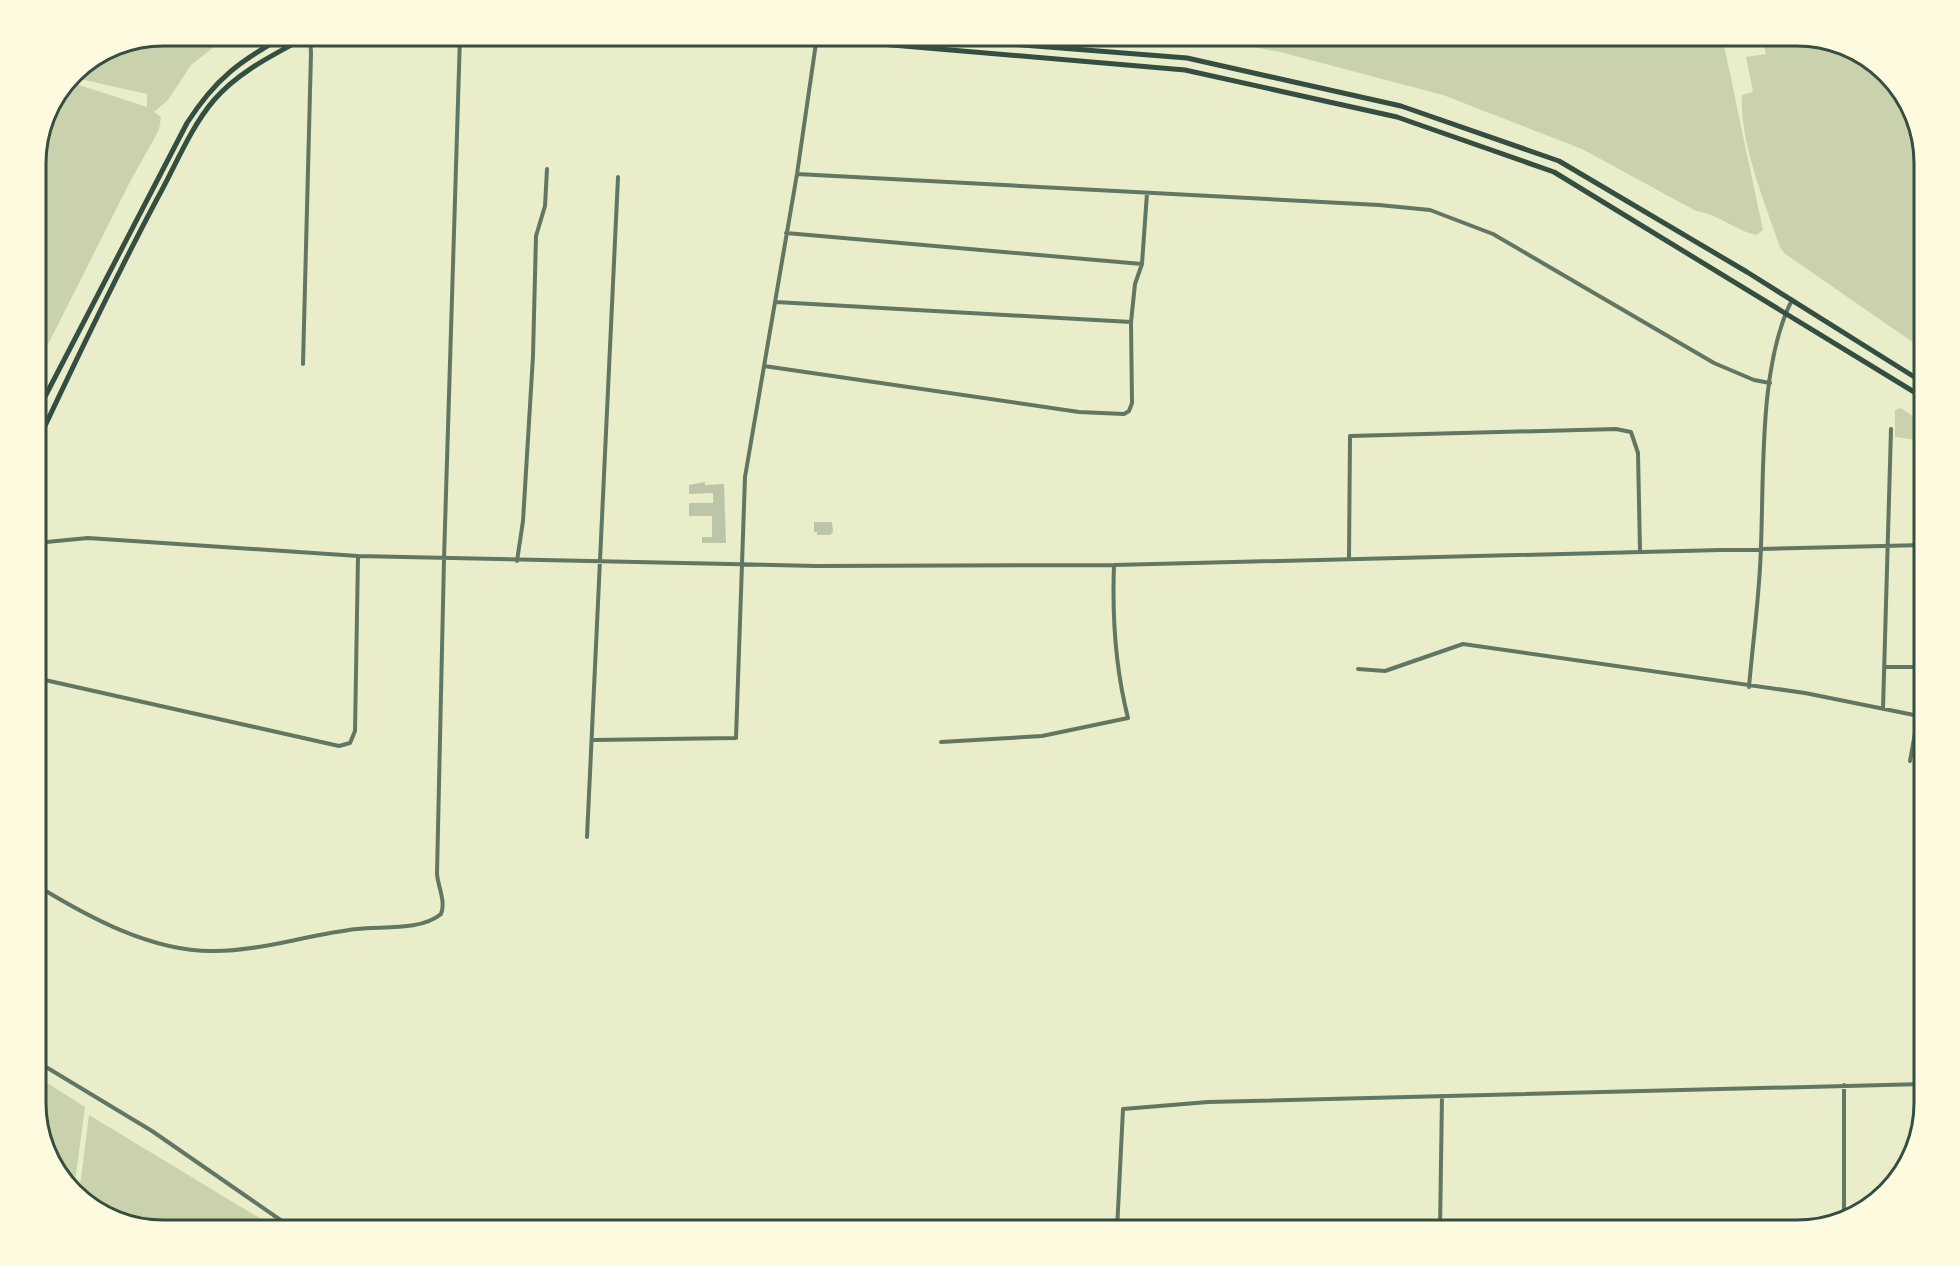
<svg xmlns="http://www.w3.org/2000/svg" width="1960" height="1266" font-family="'Asap Condensed',sans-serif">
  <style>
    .green { fill: #cad2ad }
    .building { fill: #bcc5a7 }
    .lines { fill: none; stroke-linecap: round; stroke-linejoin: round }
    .minor { stroke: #617663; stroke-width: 4 }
    .secondary { stroke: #344e41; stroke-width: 5 }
    .rim { fill: none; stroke: #344e41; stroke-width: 3 }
  </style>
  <rect width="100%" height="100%" fill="#e9edc9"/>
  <path class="green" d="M164 36H228L191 65 168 100 154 112 161 117 159 130 132 178 36 368V156C42 129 57 104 73 83L147 107V94L71 77 115 46Z
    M1190 36H1722L1763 230 1756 235C1735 230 1718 214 1696 211L1582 149 1443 95 1280 52Z
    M1741 36H1796L1867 57 1907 100 1924 163V350L1784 253 1780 247C1765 204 1739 140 1742 95L1753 92 1746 57 1766 54 1763 43H1750Z
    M1901 408 1924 424V446L1916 440 1895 437V410Z
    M36 1076 85 1107 74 1189 53 1166 36 1110Z
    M89 1115 279 1230H164L93 1209 79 1194Z"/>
  <path class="building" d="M705 482V485L724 484 726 543H702V537H712V516H689V503H713V493L689 494V485Z
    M814 522H832L833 532 830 535H817V532H814Z"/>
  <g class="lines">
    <path class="minor" d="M797 174 1379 205 1430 210 1493 234 1714 363 1754 380 1770 383
      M786 233 1142 264
      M776 302 1131 322
      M303 364 311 53 310 36
      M764 366 1079 412 1124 414 1129 411 1132 403 1131 322 1135 284 1142 264 1147 193
      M36 543 88 538 358 556 816 566 1114 565 1924 545
      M1349 558 1350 436 1616 429 1631 432 1638 453 1640 551
      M517 561 523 521 533 356 536 236 545 206 547 169
      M1884 667H1924
      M1358 669 1385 671 1463 644 1805 693 1924 717
      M36 678 339 746 350 743 355 731 358 556
      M1749 687C1753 640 1760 592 1761 545 1764 473 1759 364 1792 300
      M1883 709 1891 429
      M593 740 736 738 745 477 797 174 817 36
      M941 742 1042 736 1128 718C1115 667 1112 618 1114 565
      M1910 761 1918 716
      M587 837 618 177
      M36 885C88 917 152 952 214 951 262 951 310 934 357 929 382 926 421 931 441 914 446 901 438 887 437 874L444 559 460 36
      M36 1061 152 1131 295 1230
      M1844 1085V1217
      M1117 1230 1123 1109 1208 1102 1924 1084
      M1440 1230 1442 1096"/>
    <path class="secondary" d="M786 36 1185 70 1397 117 1554 172 1924 398
      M908 36 1187 58 1401 106 1559 161 1747 272 1924 383
      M36 414 187 123C216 78 239 62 284 36
      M36 445C75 362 114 280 157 199 175 167 190 128 214 100 239 71 275 54 308 36"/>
  </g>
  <path d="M0 0H1960V1266H0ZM163 46H1797A117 117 0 0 1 1914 163V1103A117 117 0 0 1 1797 1220H163A117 117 0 0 1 46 1103V163A117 117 0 0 1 163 46Z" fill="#fefae0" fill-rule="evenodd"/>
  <path class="rim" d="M163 46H1797A117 117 0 0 1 1914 163V1103A117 117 0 0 1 1797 1220H163A117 117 0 0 1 46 1103V163A117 117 0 0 1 163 46Z"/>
</svg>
